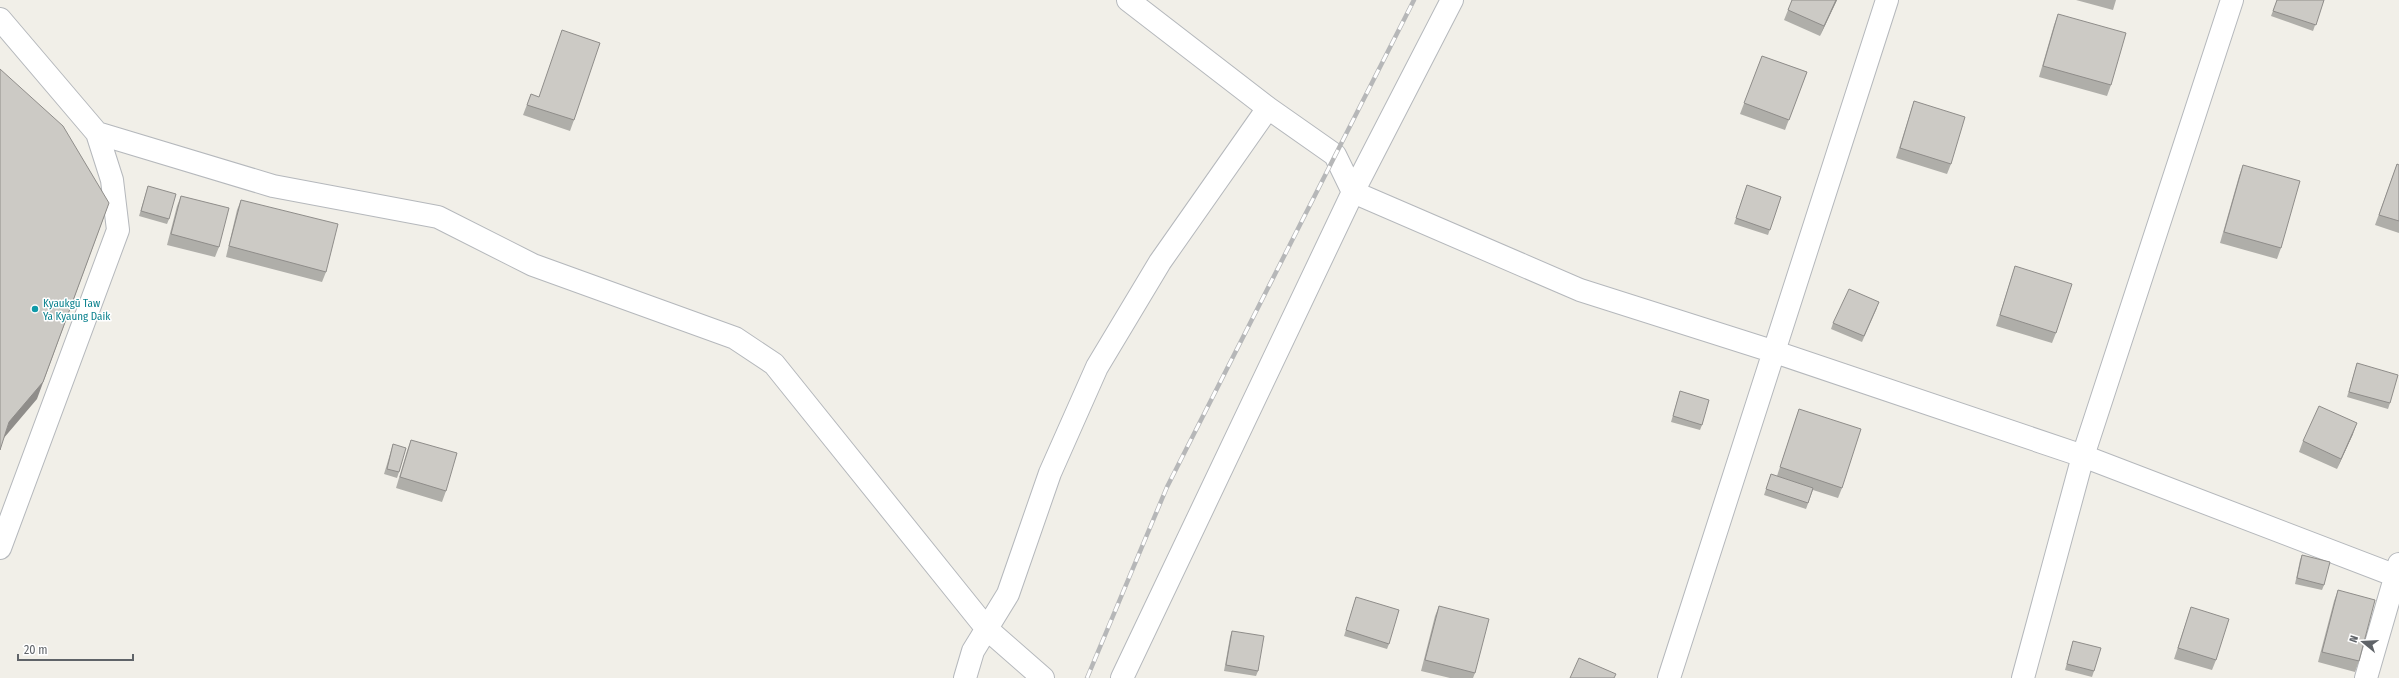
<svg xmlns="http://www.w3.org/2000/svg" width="2399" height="678" font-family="'Fira Sans Condensed',sans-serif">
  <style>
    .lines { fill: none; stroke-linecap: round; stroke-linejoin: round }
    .minor-casing { stroke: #b5b8bc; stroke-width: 24 }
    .minor { stroke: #fff; stroke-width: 22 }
    .rail-casing { stroke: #b6b7b8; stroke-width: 4.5 }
    .rail { stroke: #fff; stroke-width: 3; stroke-dasharray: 9; stroke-linecap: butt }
    .wall { fill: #afaea9 }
    .shaded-wall { fill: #8f8d8a }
    .building { fill: #cccac5; stroke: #8f8d8a }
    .culture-dot { fill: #0f9aa8; stroke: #fff; stroke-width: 1.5 }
    .labels { text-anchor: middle; stroke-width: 3; stroke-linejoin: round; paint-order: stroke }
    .culture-label { font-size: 11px; fill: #0d838f; stroke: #fff; text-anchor: start }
  </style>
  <rect width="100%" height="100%" fill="#f1efe8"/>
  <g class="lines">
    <g class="minor-casing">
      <path id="minor" d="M1128 0 1268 108
        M0 19 97 133 112 180 118 230 0 548
        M97 133 273 186 438 217 533 265 735 338 774 364 987 629 1043 678
        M965 678 973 651 1008 594 1050 473 1097 367 1160 262 1268 108 1335 155 1353 192 1580 290 1775 352 2083 456 2399 577
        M1122 678 1353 192 1452 0
        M1669 678 1887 0
        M2023 678 2083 456 2232 0
        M2366 678 2399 564"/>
    </g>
    <use href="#minor" class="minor"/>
    <g class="rail-casing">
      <path id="rail" d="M1087 678 1167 487 1414 0"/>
    </g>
    <use href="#rail" class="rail"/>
  </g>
  <path class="wall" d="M1792 0H1837L1820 36 1784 20Z
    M2076 0H2116L2113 10Z
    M2277 0H2324L2313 31 2271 16Z
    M2058 14 2111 85 2107 96 2039 77 2054 25Z
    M1762 56 1807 72 1785 130 1740 114Z
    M531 94 574 120 570 131 523 115Z
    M1914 101 1951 164 1947 174 1896 158Z
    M2397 164 2399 165V233L2375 225Z
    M2243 165 2281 248 2277 259 2220 243 2239 176Z
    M1747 185 1781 197 1768 235 1734 224Z
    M148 186 169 219 167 224 139 216Z
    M181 196 219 247 215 257 167 245 177 206Z
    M241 200 326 272 322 282 226 257 237 210Z
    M2015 266 2056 333 2052 343 1996 326Z
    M1877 308 1862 342 1831 329 1833 323Z
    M2357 363 2390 403 2388 409 2347 397Z
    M1680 391 1702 425 1700 430 1671 422Z
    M1799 409 1842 488 1838 498 1813 490 1806 509 1764 495 1771 474 1777 476Z
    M2353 434 2337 469 2299 452 2303 441Z
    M411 440 446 491 442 502 396 488 407 451Z
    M393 444 399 472 397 478 384 474Z
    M2302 555 2324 585 2322 590 2295 584 2300 560Z
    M2338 590 2359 661 2355 672 2318 662 2334 601Z
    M1356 597 1389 644 1387 649 1344 636Z
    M1439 606 1475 673 1473 678H1450L1421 671 1435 616Z
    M2191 607 2216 660 2212 670 2174 659Z
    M1232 631 1258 671 1256 676 1224 671 1230 637Z
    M2073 641 2094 671 2092 677 2065 670Z"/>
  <path class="shaded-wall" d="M1836 0H1837L1820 36 1824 26Z
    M109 203 37 399 3 439 9 422Z
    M2357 423 2353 434 2337 469 2341 459Z"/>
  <path class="building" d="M1792 0H1836L1824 26 1788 10Z
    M2277 0H2324L2316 25 2273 11Z
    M2058 14 2126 33 2111 85 2043 66Z
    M562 30 600 43 574 120 527 105 531 94 539 97Z
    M1762 56 1807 72 1789 120 1744 103Z
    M0 69 63 126 109 203 43 382 9 422 0 450Z
    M1914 101 1965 117 1951 164 1900 148Z
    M2397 164 2399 165V221L2379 215Z
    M2243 165 2300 181 2281 248 2224 232Z
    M1747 185 1781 197 1770 230 1736 218Z
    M148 186 176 194 169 219 141 211Z
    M181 196 229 208 219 247 171 234Z
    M241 200 338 224 326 272 229 246Z
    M2015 266 2072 284 2056 333 2000 315Z
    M1849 289 1879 302 1864 336 1833 323Z
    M2357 363 2398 375 2390 403 2349 392Z
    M1680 391 1709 400 1702 425 1673 416Z
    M2319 406 2357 423 2341 459 2303 441Z
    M1799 409 1861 429 1842 488 1780 467Z
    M411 440 457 453 446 491 400 477Z
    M393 444 406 448 399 472 387 469Z
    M1771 474 1813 488 1808 503 1766 489Z
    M2302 555 2330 562 2324 585 2297 578Z
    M2338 590 2375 600 2359 661 2322 652Z
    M1356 597 1399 610 1389 644 1346 630Z
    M1439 606 1489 619 1475 673 1425 660Z
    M2191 607 2229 619 2216 660 2178 648Z
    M1232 631 1264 636 1258 671 1226 665Z
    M2073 641 2101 648 2094 671 2067 664Z
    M1579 658 1616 674 1614 678H1570Z"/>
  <circle class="culture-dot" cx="35" cy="309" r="4"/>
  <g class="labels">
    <g class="culture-label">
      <text x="43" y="307">Kyaukgū Taw<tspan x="43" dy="13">Ya Kyaung Daik</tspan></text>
    </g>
  </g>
  <g transform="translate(2363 642) rotate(288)" stroke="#ffffff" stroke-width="3" paint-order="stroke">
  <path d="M0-3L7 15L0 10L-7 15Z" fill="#5f6368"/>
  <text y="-6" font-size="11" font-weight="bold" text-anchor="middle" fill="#5f6368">N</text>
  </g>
  <path d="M18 654v6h115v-6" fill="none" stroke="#5f6368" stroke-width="2"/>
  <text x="24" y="654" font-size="12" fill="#5f6368" stroke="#ffffff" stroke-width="3" paint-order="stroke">20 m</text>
</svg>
